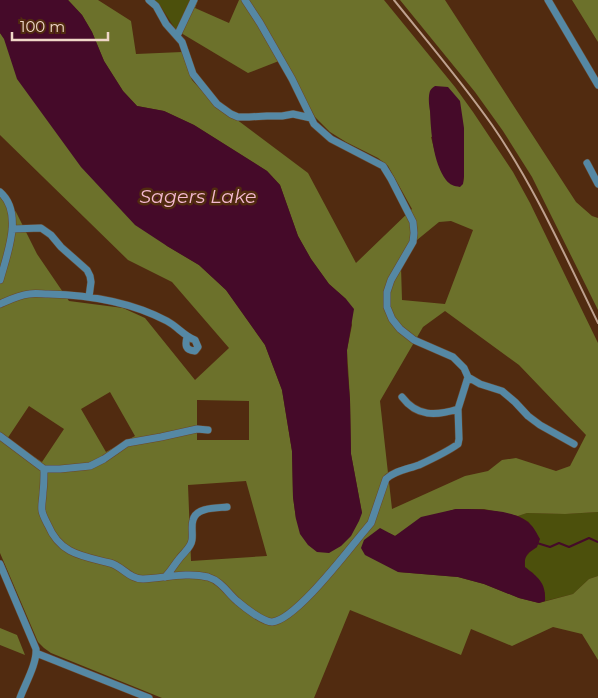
<svg xmlns="http://www.w3.org/2000/svg" width="598" height="698" font-family="Montserrat,sans-serif">
  <style>
    .green { fill: #4c500c }
    .forest { fill: #6c712b; fill-rule: evenodd }
    .water { fill: #450a29 }
    .lines { fill: none; stroke-linecap: round; stroke-linejoin: round }
    .stream { stroke: #450a29; stroke-width: 2 }
    .minor-casing { stroke: #6a472d; stroke-width: 8 }
    .minor { stroke: #5588a4; stroke-width: 7 }
    .rail { stroke: #bea18e; stroke-width: 2 }
    .labels { text-anchor: middle; stroke-width: 5; stroke-linejoin: round; paint-order: stroke }
    .water-label { font-size: 19px; font-style: italic; fill: #f4b9d1; stroke: #512b10 }
  </style>
  <rect width="100%" height="100%" fill="#512b10"/>
  <path class="green" d="M154 0H190L176 30 161 7Z
    M598 512V576L589 579 573 594 545 601V593L533 573 525 568V558L530 552 537 547 529 522 518 516 527 513 565 514Z"/>
  <path class="forest" d="M68 0H98L131 21 136 54 182 52 192 80 215 105 240 122 308 173 356 263 412 209 388 166 378 158 346 142 330 132 315 117 284 59 248 73 176 30 190 0H198L195 8 229 23 239 0H384L455 87 473 112 513 172 530 203 598 343V512L565 514 527 513 518 516 484 509H456L446 512 395 536 389 533 398 572 458 577 484 584 519 598 539 603 573 594 589 579 598 576V660L582 634 553 627 512 646 471 629 461 655 350 610 314 698H162L51 653 44 648 38 642 0 553V195L16 212 37 254 69 301 123 308 145 318 195 380 229 348 172 282 128 260 0 135V33L167 246 199 265 226 290 265 345 282 390 292 451 293 497 296 519 362 513 351 454 350 400 347 350 352 325 346 299 329 284 311 259 298 236 280 185 267 171 194 125 164 111 137 106 123 91 104 61 92 32 82 15ZM464 128V176L463 183 441 171 436 156 431 137ZM451 221 473 230 445 304 402 300 401 267 417 240 439 222ZM445 311 519 365 586 435 570 466 556 471 516 458 502 460 488 471 465 476 392 509 380 401 423 327ZM110 392 135 436 106 452 81 409ZM197 400 249 401V440H197ZM29 406 64 429 42 462 7 439ZM246 481 267 556 191 561 188 485Z
    M400 0H445L576 202 592 216 598 218V310L532 177 503 131 475 92Z
    M572 0H598V42Z
    M0 628 17 635 25 655 0 645Z"/>
  <path class="water" d="M0 0H68L82 15 92 32 104 61 123 91 137 106 164 111 194 125 267 171 280 185 298 236 311 259 329 284 346 299 354 309 347 350V364L350 400 351 454 362 513 359 521 351 536 341 546 329 553 317 552 308 545 300 534 296 519 293 497 292 451 282 390 265 345 226 290 199 265 167 246 135 225 81 167 17 79 4 39 0 33Z
    M435 86 448 87 460 101 464 128V176L463 184 460 187C454 186 450 185 446 180 433 162 431 133 430 111 429 105 428 97 430 91 432 88 432 88 435 86Z
    M456 509C475 509 515 509 529 523 534 527 537 534 540 539L537 547C527 553 524 556 525 567 539 578 546 583 545 601L539 603 519 598 484 584 458 577 398 572 365 555 361 548 364 540 380 528 395 536 421 517Z"/>
  <g class="lines">
    <path class="stream" d="M537 543 550 547 559 543 569 547 589 538 598 542"/>
    <g class="minor-casing">
      <path id="minor" d="M149 0 156 6 166 24 182 42 193 74 217 104 231 114 238 117H249L267 116H282L293 114 311 118
        M245 0 260 23 292 79 314 124 331 139 383 166 391 179 413 222 414 233 413 242 391 280 387 292V307L392 319 400 329 414 340 453 357 464 368 468 377 480 384 502 391 515 402 528 416 540 425 574 444
        M548 0 598 85
        M177 36 194 0
        M587 163 598 184
        M0 192C24 213 7 254 0 280
        M12 229 41 228 51 235 61 247 87 270 90 276 91 282 89 297
        M0 304C9 300 19 295 29 294 35 293 42 294 48 294 89 295 131 302 167 321 178 327 184 336 195 340L198 347 195 351C185 350 185 345 187 337
        M402 397C417 417 436 416 458 409
        M0 436 44 469H60L90 466 104 459 127 443 161 437 197 429 208 430
        M44 469C44 477 44 485 43 492 43 498 41 505 42 511 43 516 46 521 48 525 60 554 82 556 110 563 122 566 129 579 143 579 164 578 187 572 208 577 221 581 227 592 237 601 244 607 263 622 272 622 296 620 349 549 366 529L371 523 386 479C394 471 408 469 419 465 432 459 447 452 458 444L459 439 458 409 468 377
        M0 564 36 649C37 664 25 684 20 698
        M165 577C171 571 174 565 179 559 184 552 191 548 192 540 193 533 191 526 193 520 196 507 217 508 227 507
        M36 653 149 698"/>
    </g>
    <use href="#minor" class="minor"/>
    <path class="rail" d="M394 0C427 41 462 82 492 125 535 187 565 256 598 323"/>
  </g>
  <g class="labels">
    <g class="water-label">
      <text x="198" y="203">Sagers Lake</text>
    </g>
  </g>
  <path d="M12 32v8h96v-8" fill="none" stroke="#f0d7c8" stroke-width="2.5"/>
  <text x="20" y="32" font-size="15" fill="#f0d7c8" stroke="#512b10" stroke-width="4" paint-order="stroke">100 m</text>
</svg>
